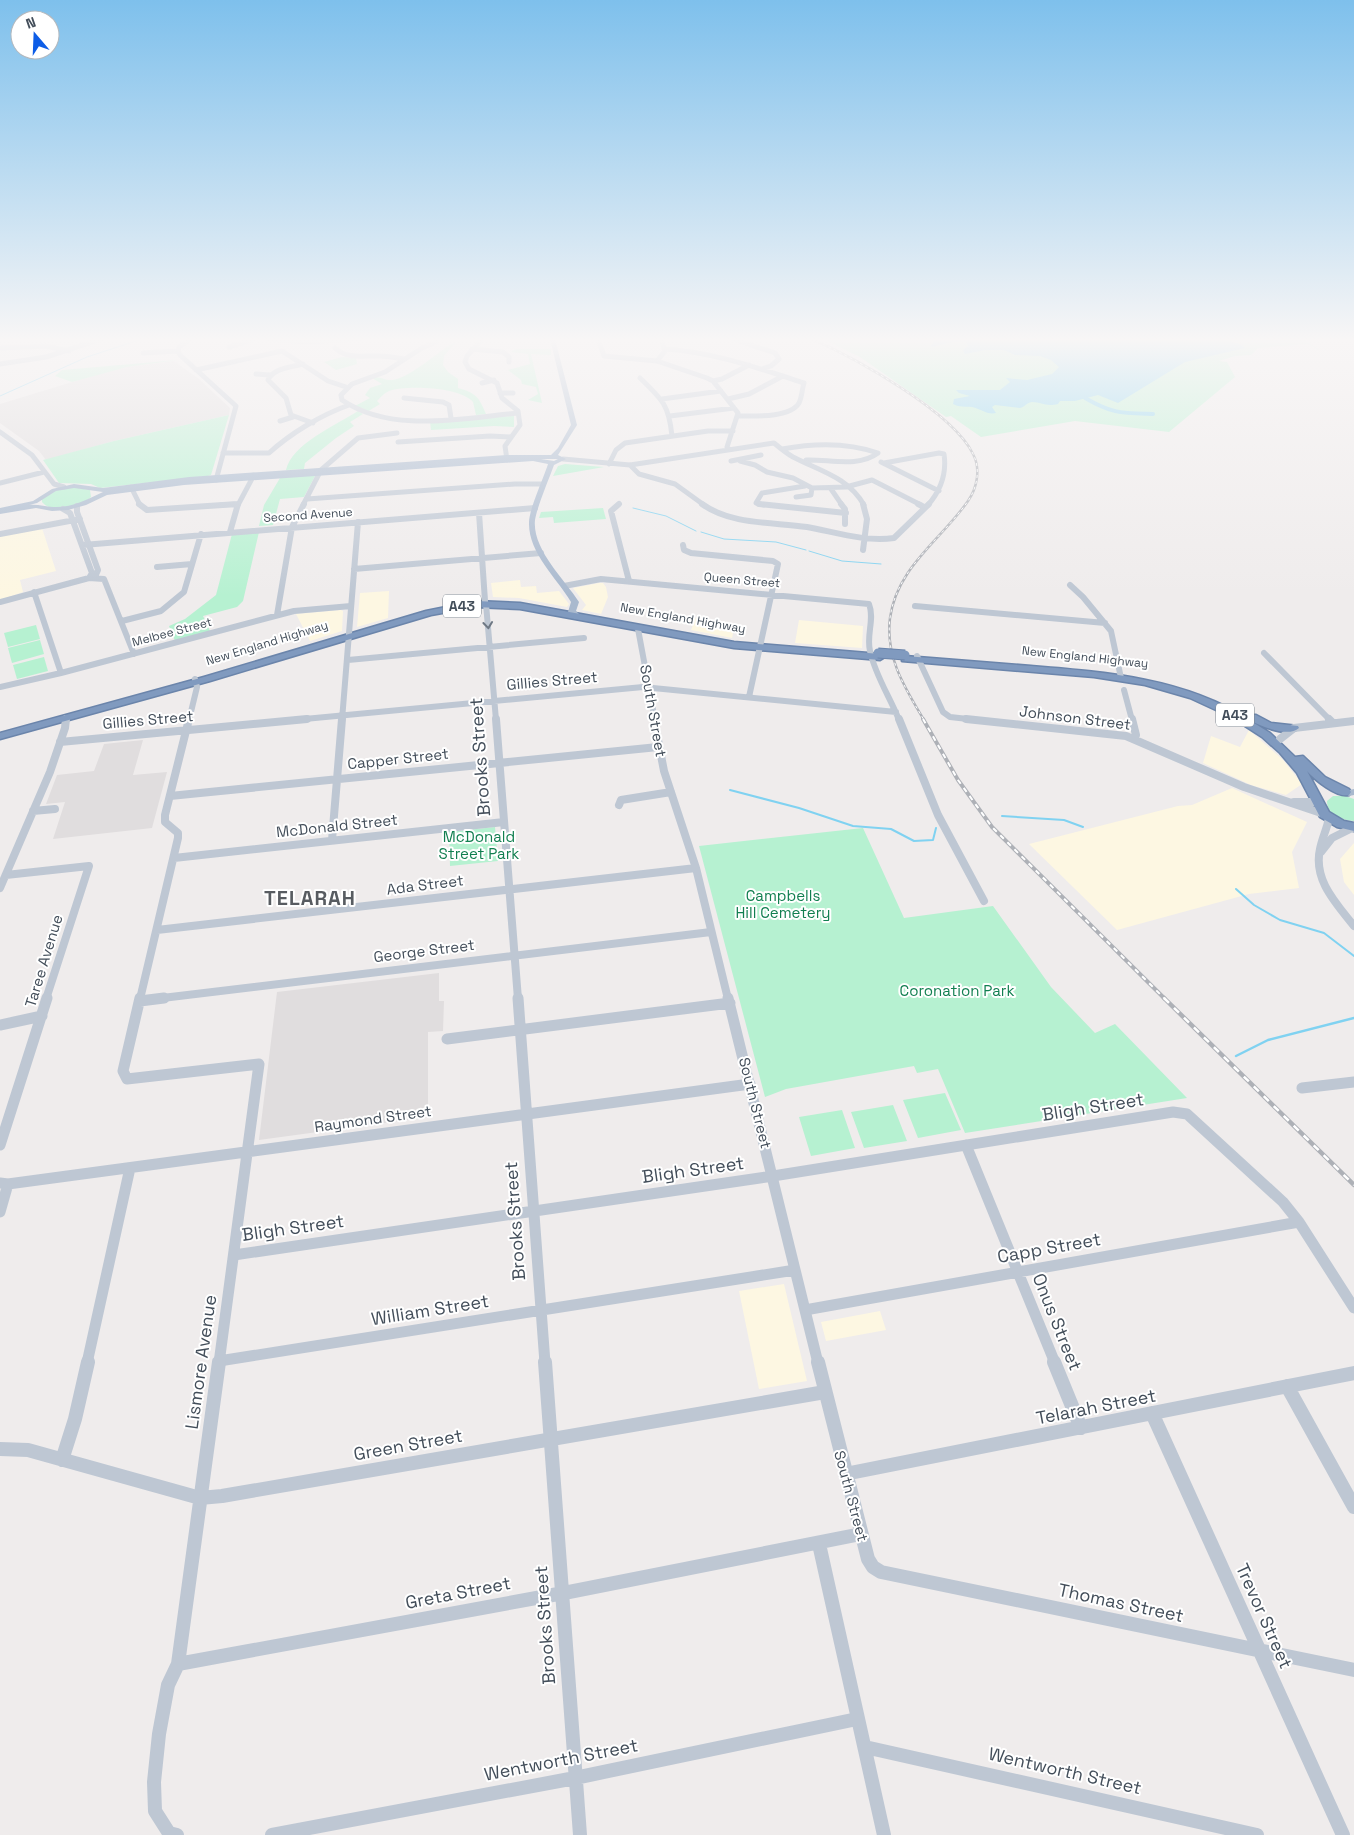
<svg xmlns="http://www.w3.org/2000/svg" width="1354" height="1835" font-family="'Space Grotesk',sans-serif">
  <style>
    .commercial { fill: #fdf7e2 }
    .education { fill: #e0ddde }
    .green { fill: #b6f1d1 }
    .water { fill: #80d2f1 }
    .lines { fill: none; stroke-linecap: round; stroke-linejoin: round }
    .stream-far2 { stroke: #80d2f1; stroke-width: 1 }
    .stream-far1 { stroke: #80d2f1; stroke-width: 2 }
    .stream { stroke: #80d2f1; stroke-width: 2.5 }
    .canal { stroke: #80d2f1; stroke-width: 4 }
    .highway-casing { stroke: #6b85ab; stroke-width: 3 }
    .minor-far4 { stroke: #bec7d3; stroke-width: 5 }
    .minor-far3 { stroke: #bec7d3; stroke-width: 6 }
    .minor-far2 { stroke: #bec7d3; stroke-width: 8 }
    .minor-far1 { stroke: #bec7d3; stroke-width: 11 }
    .minor { stroke: #bec7d3; stroke-width: 14 }
    .major { fill: #a9b9ce; fill-rule: evenodd }
    .highway { fill: #809abf; fill-rule: evenodd }
    .rail-far2-casing { stroke: #aeb1b7; stroke-width: 2.5 }
    .rail-far1-casing { stroke: #aeb1b7; stroke-width: 4 }
    .rail-casing { stroke: #aeb1b7; stroke-width: 4.5 }
    .rail-far2 { stroke: #fff; stroke-width: 1; stroke-dasharray: 3; stroke-linecap: butt }
    .rail-far1 { stroke: #fff; stroke-width: 2; stroke-dasharray: 5; stroke-linecap: butt }
    .rail { stroke: #fff; stroke-width: 2.5; stroke-dasharray: 7; stroke-linecap: butt }
    .highway-bridge-casing { stroke: #6b85ab; stroke-width: 11; stroke-linecap: butt }
    .highway-bridge { stroke: #809abf; stroke-width: 9 }
    .oneway { stroke: #6e7884 }
    .labels { text-anchor: middle; stroke-width: 4; stroke-linejoin: round; paint-order: stroke }
    .far-street-label { font-size: 12px; fill: #434e5a; stroke: #fff }
    .shield { fill: #fff; stroke: #7b838c; stroke-width: 1 }
    .shield-label { font-size: 14px; font-weight: bold; fill: #434e5a }
    .street-label { font-size: 15px; fill: #434e5a; stroke: #fff }
    .park-label { font-size: 15px; fill: #117f50; stroke: #fff }
    .near-street-label { font-size: 18px; fill: #434e5a; stroke: #fff }
    .district-label { font-size: 20px; font-weight: bold; letter-spacing: 1px; fill: #585c61; stroke: #fff }
  </style>
  <rect width="100%" height="100%" fill="#efecec"/>
  <path class="commercial" d="M42 528 56 571 20 580 23 592 0 600V536Z
    M520 580 521 587 536 586 537 593 559 591 569 604 567 607 519 598 493 597 491 583Z
    M599 583H603L606 587 608 597 601 614 582 610 586 605 573 588Z
    M389 591 388 618 357 627 360 593Z
    M341 610 343 611 342 631 310 641 296 614Z
    M696 617 735 624 732 638 691 630Z
    M799 620 863 626 862 648 795 643Z
    M1249 730 1283 760 1302 784 1286 795 1251 785 1203 763 1211 736 1240 747Z
    M1232 788 1307 822 1292 852 1299 888 1249 894 1117 930 1029 844 1178 806 1192 805Z
    M1354 843V895L1344 882 1340 859Z
    M784 1284 807 1381 759 1389 739 1291Z
    M880 1311 886 1330 826 1341 821 1322Z"/>
  <path class="education" d="M174 361 199 379 230 408 229 415 114 441 46 460 39 451 0 423V404L102 373 127 367Z
    M143 740 133 775 167 772 152 828 53 839 65 802 46 804 57 775 94 771 104 744Z
    M439 973V1001H444L443 1031 428 1032V1117L259 1140 277 992Z"/>
  <path class="green" d="M823 339H1303L1321 351 1308 344 1258 348 1251 355 1235 356 1219 361 1227 362 1235 377 1169 432 1075 421 981 437 951 416 946 417 860 357Z
    M455 343 444 356 443 365 448 372 458 379V388C476 393 479 397 486 414L476 415 473 402C460 387 407 385 389 391 384 393 380 398 377 401L380 404 367 412 355 406 370 398 365 395 370 388 382 384 372 378C380 375 385 381 392 380 408 379 437 353 451 344Z
    M516 349H551V355L531 354 542 403 528 400 538 394 536 387 522 384 521 380 508 370 530 364 528 354 511 352Z
    M342 357 356 358 357 364 336 370 324 362Z
    M178 360 127 367 72 382 55 376 62 370Z
    M358 411 363 414 350 422 354 426 336 438 305 463 304 469 286 470C292 444 336 425 358 411Z
    M229 415 211 475 208 476 100 488 91 484 59 483 43 460 114 441Z
    M514 416V427L494 426 431 430 430 421Z
    M565 464 604 467 553 476 558 466Z
    M313 475 315 476 304 497 280 499 273 525 259 526 264 505 280 478Z
    M73 487 90 490 91 497C81 506 52 515 42 502V499L57 490Z
    M603 508 606 519 554 523 553 517 539 518 541 512Z
    M259 532 243 601 237 607 203 616 210 631 175 641 169 626 185 619 216 595 232 534Z
    M36 625 40 639 8 647 4 633Z
    M40 640 44 654 12 663 8 648Z
    M44 657 48 671 17 679 13 665Z
    M1333 796H1345L1354 799V821C1342 820 1327 815 1327 801Z
    M495 827 498 861 450 866 449 832Z
    M863 828 904 918 993 906 1051 987 1095 1033 1115 1024 1187 1098 965 1133 938 1069 917 1073 914 1066 786 1089 765 1097 699 846Z
    M945 1093 961 1130 918 1138 903 1100Z
    M893 1105 907 1141 864 1148 851 1112Z
    M842 1110 855 1148 811 1156 799 1117Z"/>
  <path class="water" d="M934 339H1129C1157 347 1226 330 1245 348L1185 362 1118 403 1098 395 1075 401H1060L1058 404C1045 407 1042 402 1032 402 1026 403 1025 407 1020 408L995 405 992 407 996 413C987 415 981 409 972 407 965 406 960 408 953 404L954 399 970 396 959 393 956 390H1000L1010 382 1006 378 1027 380 1052 374 1059 367 1051 360 1040 356 1015 355 1004 350H985L965 354 963 350 968 346 966 342H953L932 347 931 345 935 340Z"/>
  <g class="lines">
    <path class="stream-far2" d="M0 396 87 357 142 339
      M633 508 666 516 696 531
      M701 532 724 539 776 542 806 550
      M809 551 842 561 881 564"/>
    <path class="stream-far1" d="M730 790 799 808 853 826 891 829 914 841 933 840 936 828
      M1002 816 1064 820 1083 827
      M1236 889 1254 905 1280 920 1324 933 1354 956"/>
    <path class="stream" d="M1236 1056 1268 1040 1354 1018"/>
    <path class="canal" d="M1085 398C1113 414 1121 413 1153 414"/>
    <g class="highway-casing">
      <path id="highway" d="M476 601 520 603 734 642 880 654 885 657 880 660 734 648 520 609 476 607 431 615 210 681 0 739V733L204 677 426 611Z
        M905 656C947 659 989 663 1031 666 1105 672 1184 678 1248 719V715H1256L1271 723 1298 726 1299 728C1288 738 1261 726 1249 720L1270 733 1295 757 1303 756 1325 777 1349 789 1351 792 1349 795C1337 798 1315 780 1307 771L1329 812 1344 821 1354 823V831L1337 827 1320 817 1297 773 1280 753 1262 737 1231 717 1190 698 1145 685 1094 677 902 661V657Z"/>
    </g>
    <path class="minor-far4" d="M267 339 307 342 359 339
      M482 339 467 356 465 362 469 369 497 383 502 398 518 411 520 425 505 446 507 460
      M598 339 604 356 657 361 707 378 713 381 738 413 727 447 729 449
      M733 339 775 353 779 359 771 366 762 369
      M438 341 422 348 385 372 352 384 341 395 342 400C392 434 461 418 518 413
      M229 347 254 339
      M2 348 46 346 69 351
      M335 348C348 360 364 355 380 356 388 356 396 358 404 359
      M472 349 503 352 509 357V362
      M665 349C713 352 758 368 804 383 802 389 802 397 799 403 790 418 754 416 738 416
      M178 351 180 355 236 406 216 480
      M178 351 179 347 191 339
      M143 353 178 351
      M657 361 665 351 661 339
      M0 364 46 357 101 339
      M303 364C292 367 273 368 268 380L286 398 291 415 313 423
      M196 370 282 351 328 381 346 387
      M256 374 270 375
      M640 378C662 399 669 405 672 436
      M713 381 722 379 749 365
      M482 383 494 380
      M500 393H513
      M404 398 443 402 449 405 451 418
      M662 399 721 391
      M728 399 749 394 783 376
      M670 416 734 408
      M280 421 293 417
      M0 432 32 455 54 484 64 487
      M398 442 490 436 511 437
      M782 449C814 443 847 442 878 453 858 468 829 459 806 460
      M223 453H269C291 433 321 415 349 405
      M563 459 630 465 774 443C780 448 786 453 793 457 820 471 848 477 864 505
      M731 461 761 455
      M740 461 755 465 767 472 793 478 812 488 846 487 872 480 921 505
      M881 462 939 491
      M884 463 939 453 944 454C947 474 941 490 928 505
      M609 464 616 450 625 443 708 431H733
      M630 465 639 474 675 484 704 505
      M0 483 44 472
      M131 487 140 505
      M831 489 842 505
      M796 497 811 495 812 488
      M307 499 515 484H543
      M220 505 238 504
      M238 505 254 475
      M303 505 321 470 358 438 397 433
      M764 505 756 503 762 493 805 486"/>
    <path class="minor-far3" d="M139 504 147 510 238 504
      M619 504 611 511 629 581
      M702 504C731 525 773 522 807 527 835 532 864 542 894 538L929 504
      M759 504 846 513
      M841 504 845 509V524
      M918 504 924 507
      M77 506V512L98 570 95 577
      M63 509 70 513 92 573 89 578
      M479 513 485 601
      M230 532 238 504
      M0 534 80 519
      M83 545 535 508
      M683 545 684 550 691 553 773 561 778 564 749 697
      M863 550 867 519 863 504
      M157 567 192 564
      M354 569 541 553
      M1070 585 1083 597 1111 631 1121 678
      M564 586 601 579 869 604C875 619 866 635 870 651 875 675 890 697 899 720
      M34 592 61 673
      M0 602 89 578 104 579 134 654
      M486 604 496 720
      M915 606 1105 623
      M277 615 292 527 304 504
      M122 621 161 611 184 592 201 534
      M638 629 655 720
      M1264 653 1330 720
      M917 656 943 712 950 717 977 720
      M348 660 584 638
      M0 687 61 673 294 611 351 606
      M1124 690 1132 720
      M66 720V718
      M189 720 197 687 195 679
      M294 720 643 687 896 712
      M342 720 358 522"/>
    <path class="minor-far2" d="M496 719 518 999
      M654 719 664 771 696 868 728 999
      M899 719 938 815 984 901
      M966 719 1126 736 1244 787 1324 814
      M1132 719 1136 735 1132 738
      M1329 719 1333 723
      M1280 739 1294 728 1354 721
      M60 742 307 719
      M170 796 658 747
      M1294 802H1318
      M619 805 621 800 671 792
      M33 811 55 809
      M1329 818C1327 829 1322 838 1320 849 1313 880 1336 903 1354 926
      M332 840 342 719
      M1321 852 1332 838 1354 827
      M174 858 504 822
      M6 875 89 866 46 999
      M0 888 50 772 65 728 66 719
      M157 930 696 868
      M140 999 178 838V833L165 822V815L189 719
      M154 999 711 932"/>
    <path class="minor-far1" d="M140 998 123 1071 127 1079 259 1064 219 1363
      M518 998 545 1363
      M728 998 818 1363
      M140 1001 164 998
      M0 1025 42 1016
      M447 1039 730 1003
      M1302 1088 1354 1082
      M0 1145 47 998
      M966 1145 1055 1363
      M0 1183 8 1184 750 1084
      M0 1212 8 1184
      M234 1255 773 1176 1173 1112 1187 1114 1283 1202 1299 1222 1354 1308
      M805 1310 1299 1222
      M219 1361 795 1270
      M87 1363 130 1168"/>
    <path class="minor" d="M545 1362 580 1835
      M818 1362 868 1559 873 1567 881 1572 1354 1670
      M1054 1362 1081 1428
      M1287 1386 1354 1507
      M1152 1413 1343 1835
      M0 1449 28 1450 200 1498 222 1496 825 1392
      M62 1460 75 1419 88 1362
      M845 1474 1354 1373
      M819 1544 884 1835
      M178 1664 569 1592 861 1534
      M865 1747 1257 1835
      M177 1835 169 1833 155 1811 154 1782 159 1734 168 1685 178 1664 219 1362
      M272 1835 575 1778 857 1719"/>
    <path class="major" d="M550 339H555L577 425 558 455 566 459 554 465C549 479 537 507 535 520 532 549 564 579 579 602L576 611 582 617 581 619H575L568 612 571 602C556 577 528 553 529 522 529 510 544 477 548 464L533 461 184 485 107 495 86 505 68 510 52 511 36 508 0 514V508L33 501 52 489 74 484 103 488 189 477 507 455H551L558 448 571 425ZM541 459H558L554 461ZM74 488 103 492C86 500 72 508 53 507 45 507 38 504 29 505L37 503 56 491Z
      M1354 789V795L1349 796 1345 793 1346 791Z"/>
    <use href="#highway" class="highway"/>
    <g class="rail-far2-casing">
      <path id="rail-far2" d="M812 339C855 358 953 412 973 454 981 469 977 488 968 501 941 540 897 567 890 618 885 657 905 688 924 720"/>
    </g>
    <g class="rail-far1-casing">
      <path id="rail-far1" d="M923 719 958 780 992 827 1165 999"/>
    </g>
    <g class="rail-casing">
      <path id="rail" d="M1164 998 1354 1185"/>
    </g>
    <use href="#rail-far2" class="rail-far2"/>
    <use href="#rail-far1" class="rail-far1"/>
    <use href="#rail" class="rail"/>
    <g class="highway-bridge-casing">
      <path id="highway-bridge" d="M878 653 905 655"/>
    </g>
    <use href="#highway-bridge" class="highway-bridge"/>
  </g>
  <defs><path id="oneway-chevron" d="M-2-3.5L2.5 0L-2 3.5" fill="none" stroke-width="1.6" stroke-linecap="round" stroke-linejoin="round" transform="scale(1.25)"/></defs>
  <use class="oneway" href="#oneway-chevron" transform="translate(488 625) rotate(84)"/>
  <linearGradient id="sky" x2="0" y2="1"><stop stop-color="#7ec0ec"/><stop offset="0.57" stop-color="#f8f6f6"/><stop offset="1" stop-color="#f8f6f6" stop-opacity="0"/></linearGradient>
  <rect width="1354" height="596" fill="url(#sky)"/>
  <g class="labels">
    <g class="far-street-label">
      <text transform="translate(308 515) rotate(-4)" y="4">Second Avenue</text>
      <text transform="translate(742 580) rotate(5)" y="4">Queen Street</text>
      <text transform="translate(683 618) rotate(10)" y="4">New England Highway</text>
      <text transform="translate(172 632) rotate(-15)" y="4">Melbee Street</text>
      <text transform="translate(267 643) rotate(-17)" y="4">New England Highway</text>
      <text transform="translate(1085 657) rotate(6)" y="4">New England Highway</text>
    </g>
    <g class="shield">
      <rect x="443" y="594.5" width="38" height="23" rx="4"/>
      <rect x="1216" y="703.5" width="38" height="23" rx="4"/>
    </g>
    <g class="shield-label">
      <text x="462" y="611">A43</text>
      <text x="1235" y="720">A43</text>
    </g>
    <g class="street-label">
      <text transform="translate(552 681) rotate(-5)" y="5">Gillies Street</text>
      <text transform="translate(653 711) rotate(80)" y="5">South Street</text>
      <text transform="translate(1075 718) rotate(7)" y="5">Johnson Street</text>
      <text transform="translate(148 720) rotate(-5)" y="5">Gillies Street</text>
      <text transform="translate(398 759) rotate(-6)" y="5">Capper Street</text>
      <text transform="translate(337 826) rotate(-6)" y="5">McDonald Street</text>
      <text transform="translate(425 885) rotate(-7)" y="5">Ada Street</text>
      <text transform="translate(424 951) rotate(-7)" y="5">George Street</text>
      <text transform="translate(44 961) rotate(-73)" y="5">Taree Avenue</text>
      <text transform="translate(755 1103) rotate(76)" y="5">South Street</text>
      <text transform="translate(373 1119) rotate(-8)" y="5">Raymond Street</text>
      <text transform="translate(851 1496) rotate(75)" y="5">South Street</text>
    </g>
    <g class="park-label">
      <text x="479" y="842">McDonald<tspan x="479" dy="17">Street Park</tspan></text>
      <text x="783" y="901">Campbells<tspan x="783" dy="17">Hill Cemetery</tspan></text>
      <text x="957" y="996">Coronation Park</text>
    </g>
    <g class="near-street-label">
      <text transform="translate(480 757) rotate(-94)" y="6">Brooks Street</text>
      <text transform="translate(1093 1107) rotate(-9)" y="6">Bligh Street</text>
      <text transform="translate(693 1170) rotate(-8)" y="6">Bligh Street</text>
      <text transform="translate(515 1221) rotate(-94)" y="6">Brooks Street</text>
      <text transform="translate(293 1228) rotate(-8)" y="6">Bligh Street</text>
      <text transform="translate(1049 1248) rotate(-10)" y="6">Capp Street</text>
      <text transform="translate(430 1310) rotate(-9)" y="6">William Street</text>
      <text transform="translate(1057 1322) rotate(68)" y="6">Onus Street</text>
      <text transform="translate(201 1362) rotate(-82)" y="6">Lismore Avenue</text>
      <text transform="translate(1096 1407) rotate(-11)" y="6">Telarah Street</text>
      <text transform="translate(408 1445) rotate(-10)" y="6">Green Street</text>
      <text transform="translate(458 1593) rotate(-11)" y="6">Greta Street</text>
      <text transform="translate(1121 1603) rotate(12)" y="6">Thomas Street</text>
      <text transform="translate(1264 1616) rotate(66)" y="6">Trevor Street</text>
      <text transform="translate(545 1625) rotate(-94)" y="6">Brooks Street</text>
      <text transform="translate(561 1760) rotate(-11)" y="6">Wentworth Street</text>
      <text transform="translate(1065 1771) rotate(13)" y="6">Wentworth Street</text>
    </g>
    <g class="district-label">
      <text x="310" y="905">TELARAH</text>
    </g>
  </g>
  <g transform="translate(35 35) rotate(341)"><circle r="24" fill="#ffffff" stroke="#b4b8bd"/>
  <path d="M0-4L9 19L0 12L-9 19Z" fill="#0d5de7"/>
  <text y="-8" font-size="14" font-weight="bold" text-anchor="middle" fill="#434e5a">N</text>
  </g>
</svg>
